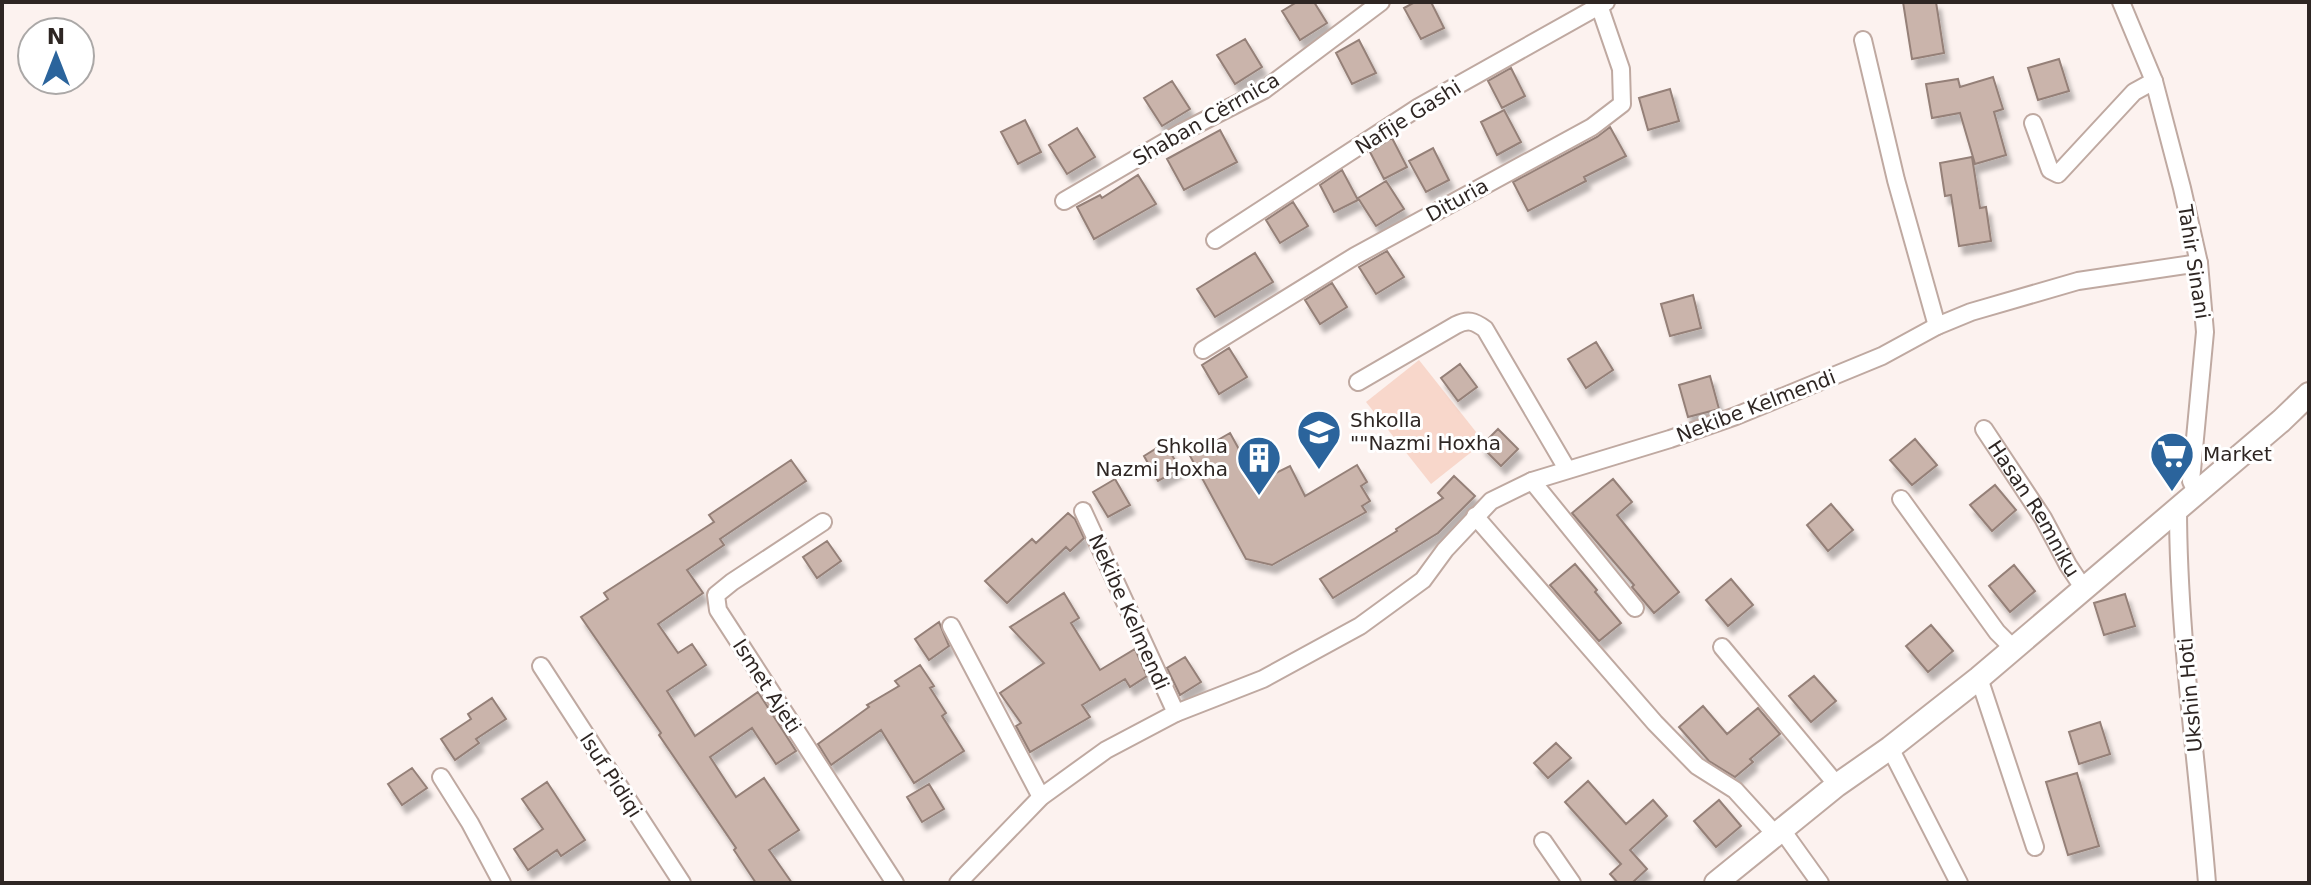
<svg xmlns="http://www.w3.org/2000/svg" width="2311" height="885" font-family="'DejaVu Sans',sans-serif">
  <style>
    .green { fill: #f8d7cb }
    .building { fill: #cab4ab; stroke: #958078; stroke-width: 2; filter: url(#shadow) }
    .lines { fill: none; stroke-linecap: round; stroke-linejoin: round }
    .minor-casing { stroke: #bfa9a1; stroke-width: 20 }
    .tertiary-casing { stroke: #bfa9a1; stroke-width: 26 }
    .minor { stroke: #fff; stroke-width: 16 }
    .tertiary { stroke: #fff; stroke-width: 22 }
    .labels { text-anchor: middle; stroke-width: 6; stroke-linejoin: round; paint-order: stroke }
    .street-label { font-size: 20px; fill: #2e2623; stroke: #fff }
    .poi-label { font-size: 20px; fill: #2e2623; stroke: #fff; text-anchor: start }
  </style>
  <defs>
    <filter id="shadow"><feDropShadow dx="4.5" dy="8" stdDeviation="2" flood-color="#0004"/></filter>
  </defs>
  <rect width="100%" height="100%" fill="#fcf2ef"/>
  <path class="green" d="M1419 360 1484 442 1431 484 1366 402Z"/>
  <path class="building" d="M1297 2H1314L1327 23 1300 40 1282 11Z
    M1415 2H1431L1444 28 1421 39 1404 8Z
    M1903 2H1936L1944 53 1912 59Z
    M1245 39 1262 67 1235 84 1217 55Z
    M1359 40 1376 73 1352 84 1336 53Z
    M2059 59 2069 91 2038 100 2028 68Z
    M1511 68 1525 96 1502 108 1488 81Z
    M1993 77 2003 109 1994 112 2006 155 1975 164 1960 113 1932 118 1926 84 1958 79 1960 87Z
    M1172 81 1190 109 1162 126 1144 98Z
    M1670 89 1679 121 1648 130 1639 98Z
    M1504 110 1521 142 1497 155 1481 122Z
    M1025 120 1041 152 1018 164 1001 132Z
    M1610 127 1626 156 1584 177 1586 181 1528 211 1513 182 1597 137Z
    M1077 128 1095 157 1067 174 1049 145Z
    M1220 130 1237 162 1184 190 1167 159Z
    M1392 138 1407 167 1384 179 1370 152Z
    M1433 148 1449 180 1426 192 1409 161Z
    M1972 157 1980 208 1986 207 1991 241 1959 246 1951 195 1945 196 1940 163Z
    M1342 170 1358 200 1334 212 1320 185Z
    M1138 175 1156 204 1094 239 1077 207 1100 195 1102 198Z
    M1386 181 1404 209 1376 226 1358 198Z
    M1293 202 1308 226 1280 243 1266 220Z
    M1387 251 1404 277 1376 294 1359 267Z
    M1255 253 1273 282 1215 317 1197 289Z
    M1332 283 1347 307 1320 324 1305 300Z
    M1693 295 1701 328 1670 336 1661 304Z
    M1596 342 1613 370 1586 388 1568 359Z
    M1229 348 1247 377 1219 394 1202 365Z
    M1460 364 1477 387 1458 401 1441 378Z
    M1710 376 1719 409 1688 417 1679 385Z
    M1498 429 1518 449 1501 466 1481 446Z
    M1230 433 1257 482 1290 466 1305 496 1357 465 1367 482 1361 486 1370 501 1362 506 1366 512 1272 565 1246 559 1190 456Z
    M1915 439 1937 465 1912 485 1890 460Z
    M1165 443 1180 469 1158 481 1144 456Z
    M791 460 806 481 720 539 724 545 687 570 703 593 658 624 678 653 692 644 706 665 667 691 695 736 758 692 796 751 776 764 752 728 710 757 736 797 764 778 799 830 769 850 792 883H756L734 850 736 848 659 735 661 733 581 617 608 599 604 593 714 522 709 515Z
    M1454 476 1475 496 1438 533 1333 598 1320 579 1397 531 1396 529 1443 498 1438 493Z
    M1115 479 1130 505 1108 517 1093 492Z
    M1613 479 1632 502 1617 515 1679 592 1654 613 1632 587 1634 585 1572 513Z
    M1995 485 2016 510 1992 531 1970 505Z
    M1831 504 1853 530 1828 551 1807 525Z
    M1068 513 1075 519 1084 538 1070 551 1066 547 1007 603 985 581 1032 539 1036 543Z
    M827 541 841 561 817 578 803 557Z
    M1575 564 1597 590 1595 592 1621 623 1599 641 1550 585Z
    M2014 565 2035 591 2010 612 1989 586Z
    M1731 579 1753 605 1728 626 1706 600Z
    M1064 593 1079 618 1071 623 1100 670 1135 649 1147 676 1130 687 1125 679 1082 705 1090 717 1030 752 1016 726 1021 723 1000 693 1044 663 1010 627Z
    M2125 594 2135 626 2104 635 2094 603Z
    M939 622 949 646 929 660 915 639Z
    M1931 625 1953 651 1928 672 1906 646Z
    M1185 657 1201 682 1180 695 1167 668Z
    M920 665 934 686 930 688 946 713 942 716 964 751 914 783 881 730 831 765 818 744 869 707 867 705 899 686 895 681Z
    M1814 676 1836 701 1811 722 1789 696Z
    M492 698 506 719 476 739 479 743 455 760 441 739 471 719 468 714Z
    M1703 706 1727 734 1758 708 1780 734 1750 759 1753 762 1735 777 1709 761 1679 727Z
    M2100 722 2110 754 2079 764 2069 732Z
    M1556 743 1571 758 1548 778 1534 763Z
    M412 768 427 788 402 805 388 784Z
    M2077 773 2099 846 2068 855 2046 782Z
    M1588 781 1626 824 1653 800 1667 816 1630 850 1647 869 1632 883H1618L1610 874 1621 864 1565 802Z
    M547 782 585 840 561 856 557 850 528 870 514 849 543 829 522 799Z
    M929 784 944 809 922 822 907 797Z
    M1719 800 1741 826 1716 847 1694 821Z"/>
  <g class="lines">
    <g class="minor-casing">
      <g id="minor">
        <path d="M2121 2 2154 81 2182 188 2199 263 2205 332 2191 481 2196 492"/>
        <path d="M1863 40 1896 180 1937 326"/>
        <path d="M2033 123 2050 170 2058 174 2134 92 2154 81"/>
        <path d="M1064 201 1182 132 1264 90 1381 2"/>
        <path d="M1215 240 1419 107 1606 2"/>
        <path d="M1203 350 1355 256 1592 127 1622 104 1621 69 1599 5"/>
        <path d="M1358 382 1456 325C1468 319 1474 321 1485 329L1567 469"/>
        <path id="s1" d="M1984 429 2043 518 2068 565 2084 589"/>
        <path d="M1532 481 1635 608"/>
        <path d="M1901 499 1997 632 2014 649"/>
        <path d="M2178 507C2178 633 2197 758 2207 883"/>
        <path d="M1083 511 1176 713"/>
        <path d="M1475 516 1655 723 1697 766 1735 790 1776 835"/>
        <path d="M823 522 732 582 716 595 718 610 895 883"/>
        <path d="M951 626 1041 797"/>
        <path d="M1722 647 1837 785"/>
        <path d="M541 666 682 883"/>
        <path d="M1979 678 2035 847"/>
        <path d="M1890 748 1959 883"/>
        <path d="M441 777 470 823 502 883"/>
        <path d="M1782 830 1820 883"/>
        <path d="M1543 841 1572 883"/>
        <path d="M958 883 1041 797 1106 750 1176 713 1263 679 1360 626 1423 580 1445 550 1491 501 1532 481 1670 439 1736 416 1882 356 1937 326 1971 312 2078 281 2199 263"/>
      </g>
    </g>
    <g class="tertiary-casing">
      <path id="tertiary" d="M1716 883 1837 785 1890 748 1979 678 2281 421 2309 394"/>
    </g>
    <use href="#minor" class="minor"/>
    <use href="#tertiary" class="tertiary"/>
  </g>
  <defs>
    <g id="school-pin" transform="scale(2.3)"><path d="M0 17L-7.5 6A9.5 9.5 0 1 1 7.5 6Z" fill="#2b649c" stroke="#fff"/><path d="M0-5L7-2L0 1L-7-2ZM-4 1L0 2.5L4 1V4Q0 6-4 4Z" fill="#fff"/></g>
    <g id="supermarket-pin" transform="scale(2.3)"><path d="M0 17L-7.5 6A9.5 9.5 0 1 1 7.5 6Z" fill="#2b649c" stroke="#fff"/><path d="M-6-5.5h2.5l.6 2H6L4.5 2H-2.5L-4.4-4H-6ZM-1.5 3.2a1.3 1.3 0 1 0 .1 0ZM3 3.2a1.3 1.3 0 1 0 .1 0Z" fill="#fff"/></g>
    <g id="building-pin" transform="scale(2.3)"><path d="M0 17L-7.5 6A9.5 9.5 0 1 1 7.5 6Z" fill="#2b649c" stroke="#fff"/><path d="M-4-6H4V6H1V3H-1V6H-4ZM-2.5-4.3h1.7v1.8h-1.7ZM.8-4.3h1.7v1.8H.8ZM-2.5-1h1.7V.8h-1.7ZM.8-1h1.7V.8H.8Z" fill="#fff"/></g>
  </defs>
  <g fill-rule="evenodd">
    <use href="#school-pin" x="1319" y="432"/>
    <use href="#supermarket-pin" x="2172" y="454"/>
    <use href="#building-pin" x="1259" y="458"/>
  </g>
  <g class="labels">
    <g class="street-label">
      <text transform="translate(1408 117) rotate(-32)" y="7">Nafije Gashi</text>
      <text transform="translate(1206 119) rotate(-30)" y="7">Shaban Cërrnica</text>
      <text transform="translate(1457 200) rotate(-29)" y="7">Dituria</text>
      <text transform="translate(2194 262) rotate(81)" y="7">Tahir Sinani</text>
      <text transform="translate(1756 406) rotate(-21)" y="7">Nekibe Kelmendi</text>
      <text dy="7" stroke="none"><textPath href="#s1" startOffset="94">Hasan Remniku</textPath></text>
      <text transform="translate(1129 612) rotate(66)" y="7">Nekibe Kelmendi</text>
      <text transform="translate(767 686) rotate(57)" y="7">Ismet Ajeti</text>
      <text transform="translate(2190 695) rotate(-95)" y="7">Ukshin Hoti</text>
      <text transform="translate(611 775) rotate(57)" y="7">Isuf Pidiqi</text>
    </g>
    <g class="poi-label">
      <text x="1350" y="427">Shkolla<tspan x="1350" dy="23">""Nazmi Hoxha</tspan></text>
      <text x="1228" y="453" text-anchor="end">Shkolla<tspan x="1228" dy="23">Nazmi Hoxha</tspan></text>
      <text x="2203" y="461">Market</text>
    </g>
  </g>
  <rect width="2311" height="885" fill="none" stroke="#2e2623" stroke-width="8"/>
  <g transform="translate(56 56)"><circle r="38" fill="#ffffff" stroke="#aba8a7" stroke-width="2"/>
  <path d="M0-6L14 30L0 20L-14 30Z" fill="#2b649c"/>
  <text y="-12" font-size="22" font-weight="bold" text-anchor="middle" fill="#2e2623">N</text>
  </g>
</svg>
